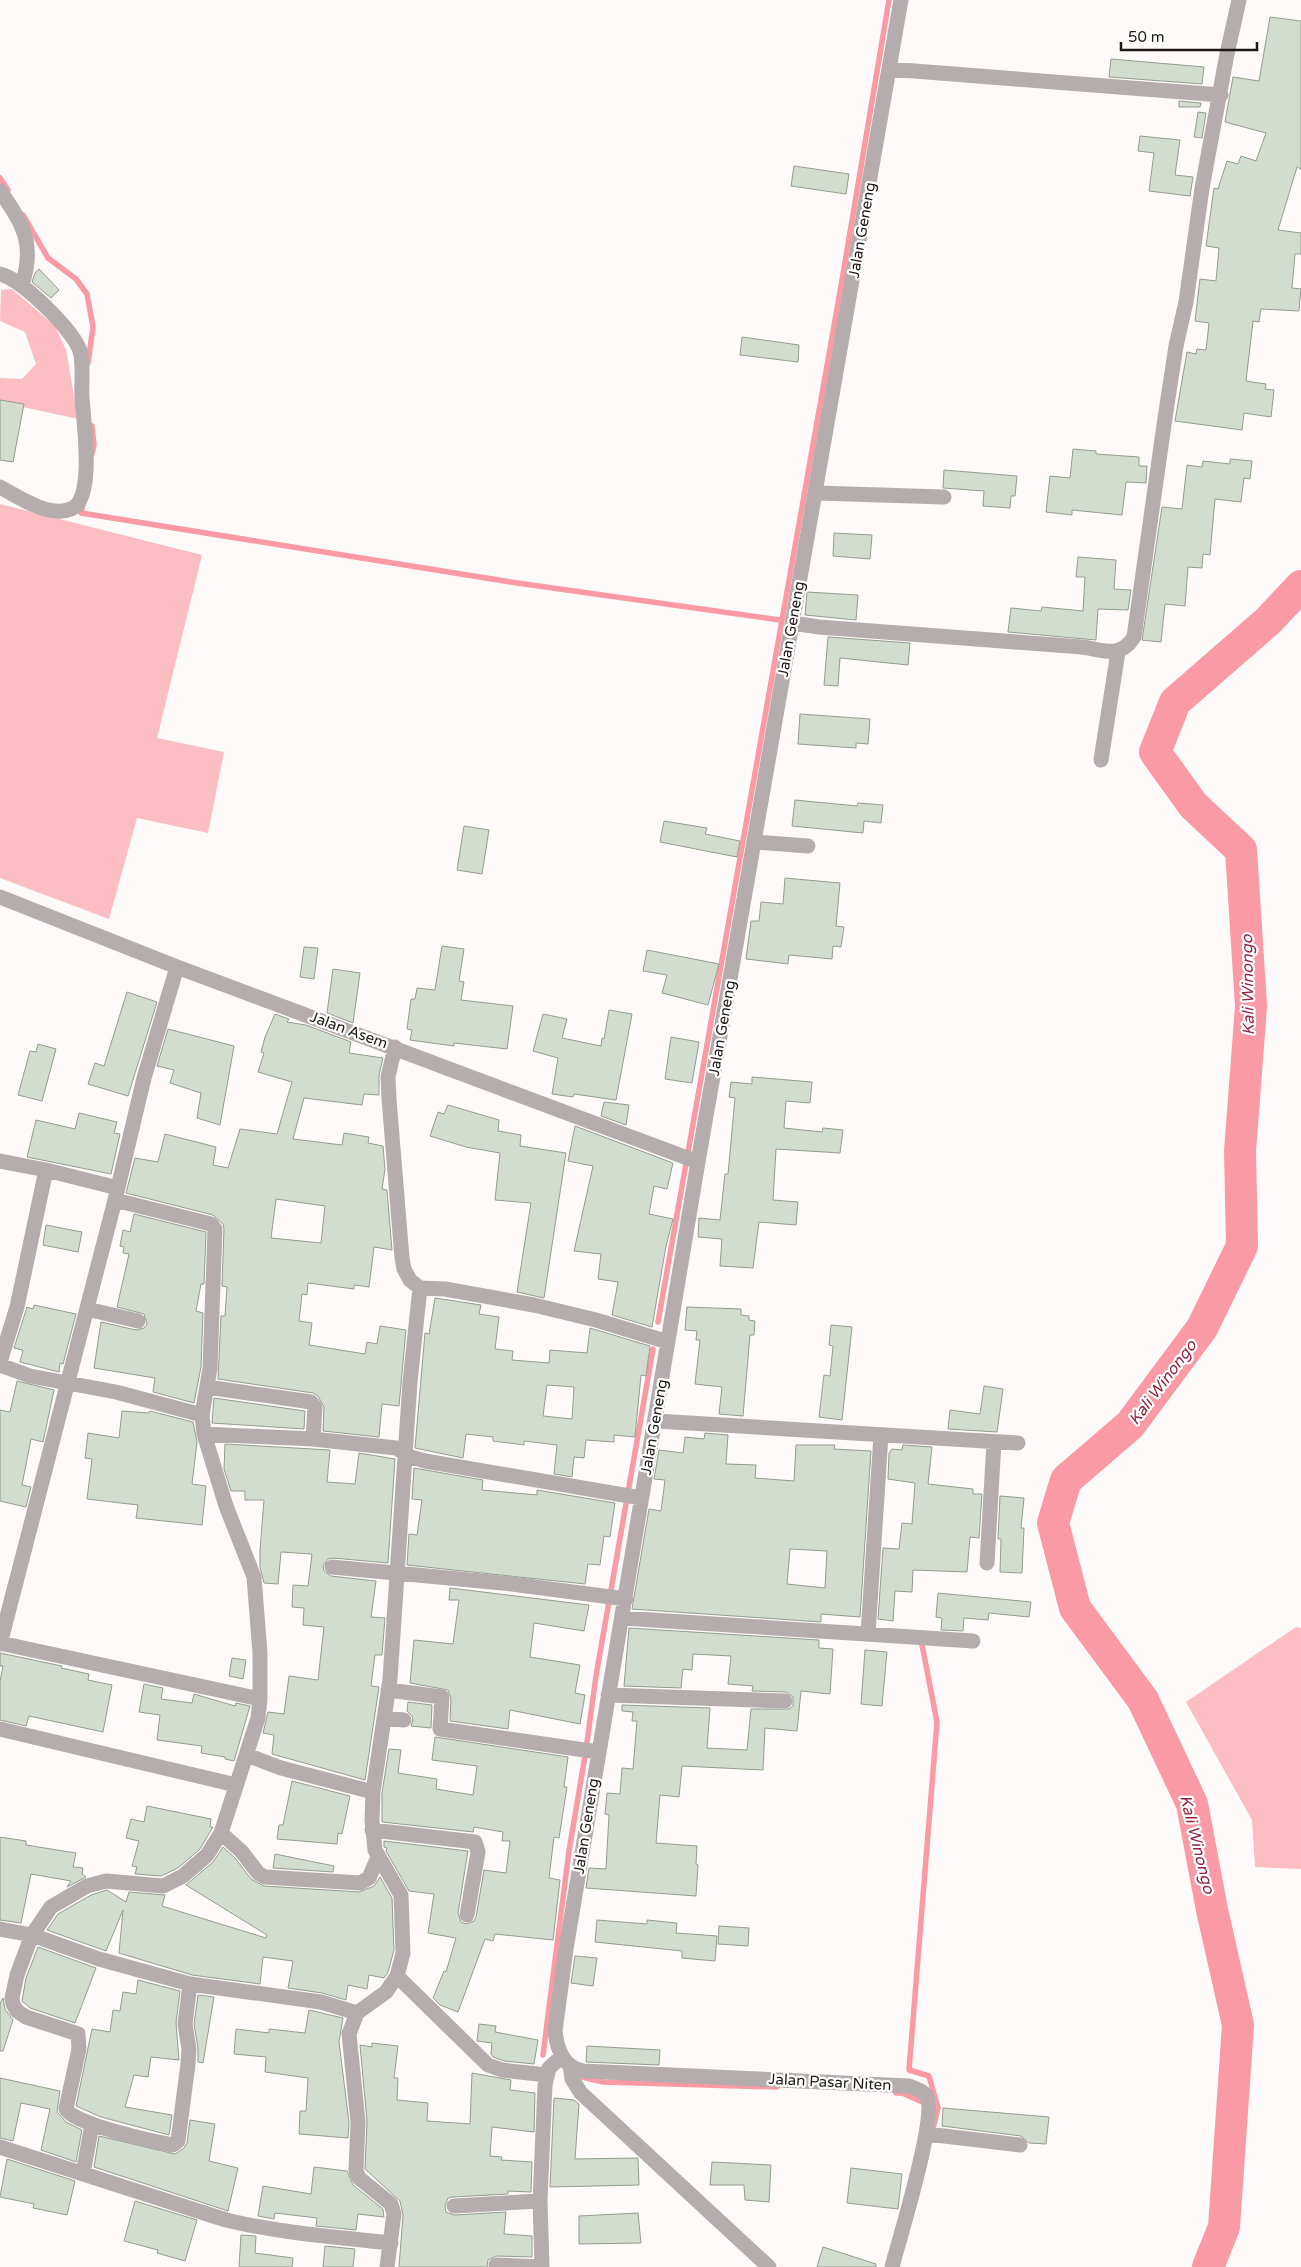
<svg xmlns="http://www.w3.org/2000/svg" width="1301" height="2267" font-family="'Varela Round',sans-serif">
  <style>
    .green { fill: #fcbec3 }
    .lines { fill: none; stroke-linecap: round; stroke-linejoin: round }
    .stream { stroke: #fa9aa4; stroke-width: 5.5 }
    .river { stroke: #fa9aa4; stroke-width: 32 }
    .building { fill: #d3ddcf; stroke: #939d8f; fill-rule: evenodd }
    .minor { stroke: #b5acad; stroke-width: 15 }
    .labels { text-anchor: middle; stroke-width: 4.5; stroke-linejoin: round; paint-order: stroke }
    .street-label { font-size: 15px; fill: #1f1818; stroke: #fff }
    .water-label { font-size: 16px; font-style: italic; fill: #92233c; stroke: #fff }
  </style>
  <rect width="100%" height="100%" fill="#fefafa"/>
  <path class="green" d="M12 289 55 326 66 350 78 419 0 402V378L22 379 36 364 25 332 0 321 1 290Z
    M0 504 202 555 157 738 224 752 208 833 137 818 109 919 0 878Z
    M1296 1627 1301 1628V1869L1255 1867 1252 1820 1186 1702Z"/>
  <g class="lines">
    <path class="stream" d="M0 178 8 190
      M23 215 48 258 76 279 87 294 93 327 88 363
      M92 426 94 445 92 454
      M83 503 81 513 517 583 780 620
      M658 1322 840 292 889 0
      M922 1645 937 1722 909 2070 929 2076 938 2108 933 2128
      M587 1742 596 1676 653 1349
      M543 2055 569 1851 585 1756
      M582 2077 603 2082 777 2087
      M896 2093H902L927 2104"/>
    <path class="river" d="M1208 2267 1224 2227 1238 2025 1212 1910 1192 1804 1143 1700 1075 1608 1053 1523 1066 1480 1130 1425 1202 1328 1242 1246 1240 1151 1251 1006 1241 850 1193 805 1155 752 1175 702 1268 621 1301 586"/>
  </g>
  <path class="building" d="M1270 17 1301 21V169L1297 167 1278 230 1301 233V254H1295L1292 288 1301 289 1299 311 1261 309 1259 322 1253 321 1246 381 1266 384 1265 389 1274 390 1271 417 1244 413 1242 430 1175 421 1187 352 1196 354 1197 349 1206 350 1209 323 1195 321 1200 279 1216 281 1219 248 1206 246 1214 188 1218 189 1227 161 1238 164 1241 156 1256 161 1266 133 1225 122 1233 77 1259 81Z
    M1111 59 1204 67 1202 84 1109 77Z
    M1179 101 1201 103 1200 107H1179Z
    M1198 112 1206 113 1202 138 1194 137Z
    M1140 136 1180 140 1175 175 1193 177 1190 196 1149 191 1154 153 1138 151Z
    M794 166 849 174 846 194 791 186Z
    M39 269 59 290 51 298 32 282 35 273Z
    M742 337 799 345 798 362 740 355Z
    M0 400 24 404 13 462 0 460Z
    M1073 449 1096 451V454L1139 457V466H1147L1146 483 1126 482 1122 515 1072 510V515L1046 512 1050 476 1070 478Z
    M1230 459 1252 461 1250 479 1244 478 1241 502 1215 499 1210 555 1203 554 1202 568 1188 567 1185 606 1165 604 1161 642 1142 640 1162 507 1182 509 1187 465 1202 467 1203 461 1230 464Z
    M944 470 1017 476 1015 496H1011L1010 508 983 506 984 491 943 488Z
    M834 533 872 535 870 559 833 556Z
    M1078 557 1116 560 1114 589 1131 590 1128 610 1098 609 1096 640 1008 632 1011 608 1041 611 1042 607 1083 611 1085 577H1076Z
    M807 592 858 595 856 620 805 615Z
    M828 637 910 643 908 665 840 658 838 686 824 685Z
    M800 714 870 719 868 744 856 743V748L798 744Z
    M795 800 857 806 858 803 883 805 881 823 864 821 863 833 792 826Z
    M664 821 707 828 705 834 740 841 737 857 660 842Z
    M464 826 489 830 482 874 457 870Z
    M785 878 840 883 836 926 844 927 841 947 833 946 832 959 789 955 788 964 746 959 751 921H759L761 902 783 904Z
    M442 946 464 949 459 981 464 982 461 1000 513 1006 507 1049 454 1043V1046L410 1040 412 1030 407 1029 411 999H415L417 988 435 990Z
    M304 947 318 948 314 979 300 977Z
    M647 950 719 964 708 1005 662 993 667 975 643 971Z
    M333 969 360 973 353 1023 327 1013Z
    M127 992 157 1002 128 1096 88 1084 95 1063 104 1066Z
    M609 1010 632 1014 616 1100 574 1094 573 1097 552 1094 558 1058 533 1051 543 1014 567 1019 562 1038 601 1046 602 1038 604 1039Z
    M275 1014 289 1019 287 1022 306 1025 351 1042 349 1053 383 1058 379 1075V1095L364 1094 362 1105 304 1098 293 1139 342 1145 344 1133 369 1137 368 1143 383 1146 385 1169 382 1189 387 1190 392 1250 374 1247 369 1287 354 1285V1289L308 1283 307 1295 302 1294 299 1321 312 1323 309 1345 365 1354 367 1342 377 1344 380 1326 406 1330 399 1406 382 1404 379 1437 323 1431 324 1407 318 1396 313 1393 218 1379 221 1316H225L227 1287 222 1286 224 1229 223 1224 213 1215 126 1193 135 1158 158 1162 165 1134 216 1147 213 1165 228 1168 240 1129 277 1134 292 1082 258 1072 264 1053 261 1052 265 1037ZM276 1199 325 1206 321 1243 271 1238Z
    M168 1029 234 1046 220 1125 197 1118 201 1093 170 1083 174 1070 157 1066Z
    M671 1037 699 1042 692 1083 665 1079Z
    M38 1044 56 1049 42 1101 18 1095 30 1051 36 1052Z
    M752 1077 812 1082 810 1103 786 1101 784 1128 822 1132 823 1128 843 1130 840 1153 776 1149 773 1200 798 1202 796 1225 759 1222 753 1268 720 1266 722 1239 698 1237 699 1218 720 1220 725 1174H728L735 1098 729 1097 731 1082 752 1084Z
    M604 1102 629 1105 626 1125 601 1116Z
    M448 1105 499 1120 498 1131 521 1135 520 1146 566 1153 544 1298 517 1292 531 1203 495 1200 500 1153 466 1147 430 1136 438 1112 444 1114Z
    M79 1113 117 1122 114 1133 120 1134 111 1174 27 1157 36 1120 75 1129Z
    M575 1126 673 1163 667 1189 654 1186 649 1214 673 1219 666 1246 652 1327 612 1315 618 1282 598 1279 601 1254 574 1251 593 1166 568 1161Z
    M134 1214 206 1232 204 1284H201L196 1311 203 1313 201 1367 194 1403 153 1392 155 1378 94 1368 101 1322 136 1330 144 1328 147 1324 144 1314 117 1307 129 1254 123 1253 124 1247 120 1246 123 1230 130 1232Z
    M46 1225 82 1232 78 1252 43 1245Z
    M435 1298 481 1305 479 1314 499 1317 495 1349 513 1351 512 1360 549 1363 550 1350 587 1353 590 1328 650 1346 646 1376 641 1375 635 1437 614 1435V1442L586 1440 584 1458 574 1457 572 1477 554 1474 557 1445 524 1441V1445L493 1441V1437L466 1434 463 1458 415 1448 425 1333 429 1334ZM547 1385 574 1387 572 1419 543 1416Z
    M34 1305 76 1314 63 1364 60 1363 59 1372 20 1362 23 1350 14 1348 27 1307 33 1309Z
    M687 1307 741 1309V1315L749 1316V1320L755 1321 754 1335H750L743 1416 719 1414 722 1387 695 1384 700 1340H696L697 1331 685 1330Z
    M831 1325 852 1327 842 1420 819 1417 824 1375 830 1376 833 1346 829 1345Z
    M17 1381 54 1390 43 1442 31 1439 22 1485 31 1487 26 1507 0 1501V1410L10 1412Z
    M984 1386 1003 1389 997 1432 948 1429 950 1410 980 1414Z
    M214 1398 305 1411 304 1429 212 1423Z
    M122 1411 149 1413 150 1411 193 1422 197 1442 192 1484 206 1486 202 1525 136 1518 138 1505 87 1499 92 1459 85 1458 88 1433 119 1438Z
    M705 1433 728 1435 726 1464 756 1465 755 1478 794 1481 796 1445H835L834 1449 871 1451 860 1617 821 1614V1622L632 1609 649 1509 661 1511 665 1480 654 1479 659 1450 683 1453 685 1437 704 1439ZM790 1549 827 1551 825 1588 787 1584Z
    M225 1444 330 1450 327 1482 355 1484 359 1453 395 1459 388 1563 333 1558 328 1559 323 1566 324 1571 331 1576 376 1581 371 1617 385 1618 382 1655H375L371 1686 379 1687 365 1780 272 1754 274 1735 263 1733 268 1712 284 1714 289 1676 318 1680 324 1627 303 1625 304 1608 292 1607 293 1585 308 1586 312 1554 281 1552 278 1584 264 1583 260 1567V1550L264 1500H245V1491H231L224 1469Z
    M903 1445 932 1447 928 1484 973 1489V1494H982L979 1538 970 1537 967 1572 913 1570 912 1592 895 1591 893 1621 878 1619 883 1548 899 1549 902 1523 912 1524 915 1483 888 1479 889 1453 892 1449 902 1450Z
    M414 1468 483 1480 482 1490 537 1495V1490L615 1503 610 1537 604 1536 600 1565 588 1564 585 1584 407 1565 409 1534 417 1535 422 1500 412 1499Z
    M1000 1496 1024 1498 1021 1528H1024L1022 1573 1000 1572 1001 1539H998Z
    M450 1588 589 1605 584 1631 534 1623 530 1657 580 1665 575 1693 585 1695 580 1724 510 1710 508 1729 450 1721 451 1698 448 1690 410 1683 414 1640 453 1644 459 1600H449Z
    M938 1593 1031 1602 1029 1617 989 1613 988 1620 964 1618 963 1631 941 1630 942 1618 936 1617Z
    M629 1628 819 1640V1648L833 1649 830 1694 801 1691 797 1731 765 1728 763 1770 682 1766 679 1797 660 1795 656 1843 697 1846 696 1864 698 1865 696 1896 586 1888 589 1868 606 1869 609 1815 605 1814 607 1793 620 1794 622 1768 633 1769 637 1721H632L633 1712 622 1711V1705L710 1708 707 1748 747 1750 751 1709H789L793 1706V1697L786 1692 752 1691 753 1686 728 1684 731 1656 693 1654 692 1670 683 1669 681 1688 624 1686Z
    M865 1650 887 1652 882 1706 861 1704Z
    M0 1653 62 1666 61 1668 89 1674 88 1680 112 1685 103 1732 29 1716 26 1726 0 1720V1681L3 1666H0Z
    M232 1658 246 1660 243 1679 229 1676Z
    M144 1684 163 1688 161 1699 192 1703 194 1694 235 1706 236 1703 250 1706 234 1761 225 1759V1757L201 1753 202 1746 157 1740 160 1715 139 1712Z
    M408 1702 432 1705 431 1728 411 1726 413 1720 412 1716 407 1711Z
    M435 1737 568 1757 564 1787H567L559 1838 554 1837 549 1878 560 1880 553 1940 495 1934 493 1941 485 1939 458 2012 440 2005 433 1998 444 1971 446 1972 456 1938 428 1933 434 1894 409 1891 386 1851 387 1848 384 1847V1841L468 1851 458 1913 461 1922 466 1924 474 1921 476 1917 484 1870 506 1873 510 1841H502L503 1832 474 1827 473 1832 382 1822V1793L389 1749 401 1750 398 1773 437 1779 436 1789 473 1795 477 1766 432 1760Z
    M292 1781 350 1796 342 1834 338 1833 337 1844 277 1839 279 1825H283Z
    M147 1806 211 1819 210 1827H213L200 1849 178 1868 161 1876 135 1874 137 1867 132 1866 139 1841 126 1838 131 1819 144 1822Z
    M0 1837 26 1841V1845L76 1853 73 1867 83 1868 82 1874 86 1877 67 1887 71 1881 31 1874 21 1923 0 1920Z
    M223 1847 235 1858 251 1879 264 1886 359 1892 374 1886 380 1877 392 1898 394 1950 388 1972 384 1978 369 1975 367 1989 348 1985 346 2000 322 1993 288 1988 293 1961 263 1957 260 1984 192 1975 119 1953 123 1910 106 1951 47 1930 58 1914 91 1895 107 1890 126 1902 129 1892 165 1895 162 1906 266 1938 267 1935 186 1885 213 1862Z
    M275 1854 334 1866 333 1872 273 1868Z
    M597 1920 647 1924V1920L677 1923 676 1933 717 1936 715 1961 682 1958V1951L595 1942Z
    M719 1926 749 1928 748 1946 718 1944Z
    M38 1947 96 1968 75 2023 30 2008 22 2001 26 1978Z
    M575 1956 597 1958 593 1986 571 1983Z
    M138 1980 180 1991 176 2023 179 2060 151 2057 148 2077 134 2075 125 2107 172 2115 169 2135 101 2117 76 2106 92 2029 110 2032 113 2010 120 2011 123 1992 136 1994Z
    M198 1995 214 1997 203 2063 198 2062V2048L194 2024Z
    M3 1998 5 2009 13 2020 3 2051H0V2003Z
    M309 2010 343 2018 339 2042 349 2122 348 2138 299 2134 300 2111H306L308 2078 265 2072 266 2057 234 2054 236 2029 269 2033V2029L305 2033Z
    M479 2024 496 2026 495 2032 538 2040 534 2064 504 2061 493 2057 491 2054 492 2043 477 2041Z
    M372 2043 398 2046 394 2078H398L397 2100 428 2103 427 2121 470 2124 472 2073 511 2080 510 2090 535 2093 534 2132 492 2127 490 2156 502 2157 501 2160 532 2162 531 2192 508 2191V2194L453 2197 448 2198 445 2206 446 2212 454 2215 506 2212 504 2234 532 2236V2257L496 2256 488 2260 487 2267H399L403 2215 400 2201 365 2169 367 2121 360 2045 372 2047Z
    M587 2046 660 2050 659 2065 586 2062Z
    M0 2078 60 2091 57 2112 66 2122 82 2130 76 2162 41 2150 50 2109 21 2103 13 2141 0 2138Z
    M554 2098 574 2100 579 2104 575 2159 638 2158 639 2185 550 2187Z
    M943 2108 1049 2117 1046 2144 1029 2143 1021 2136 942 2126Z
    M190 2120 215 2124 209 2161 238 2168 228 2211 94 2167 99 2136 175 2154 184 2148 187 2143Z
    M7 2159 75 2181 67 2215 33 2208 34 2204 0 2197Z
    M712 2162 771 2165 769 2202 745 2200 744 2185H710Z
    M314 2167 347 2171 353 2185 383 2209 384 2217 358 2214 356 2230 316 2226 317 2218 275 2213 274 2219 258 2216 263 2186 311 2194Z
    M851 2168 902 2174 898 2209 847 2203Z
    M135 2201 197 2220 185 2261 157 2253 158 2250 124 2241Z
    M638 2213 641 2243 579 2244V2216Z
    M241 2235 256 2236 255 2253 293 2258 292 2267H239Z
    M325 2246 355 2249 353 2267H323Z
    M823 2247 876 2264V2267H817Z"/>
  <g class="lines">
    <path class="minor" d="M889 69 1221 95
      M0 191C24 224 35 245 22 285
      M0 274C21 278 74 331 80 351 84 365 81 383 82 397 83 419 96 499 71 509 49 518 18 497 0 487
      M816 493 944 497
      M793 623 819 627 1082 647C1104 650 1120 659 1134 637L1165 418 1176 346 1186 302 1202 188 1227 54 1239 0
      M1101 760 1118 652
      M754 842 808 846
      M0 897 177 967 698 1162
      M395 1047 388 1077 389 1099 402 1258 404 1269 410 1280 420 1288 445 1289 534 1305 596 1320 668 1342
      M0 1161 46 1170 118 1188
      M115 1200 211 1224 215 1229 210 1368 202 1415 204 1434 226 1506 254 1577 260 1653V1699L258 1718 221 1833 207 1855 183 1876 163 1886 106 1881 87 1886 51 1907 32 1935 17 1975 12 1998 13 2004 17 2011 26 2017 78 2034 79 2049 66 2109C73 2124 155 2142 173 2145L178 2141 188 2064 189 2049 185 2024 190 1984
      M87 1309 138 1321
      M0 1362 17 1307 46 1170
      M0 1365 30 1376 116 1392 202 1415
      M207 1387 311 1402 315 1407 313 1439 396 1448 411 1457 425 1461 641 1498
      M656 1421 1018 1443
      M204 1434 313 1439
      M987 1563 994 1442
      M332 1567 512 1584 626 1599
      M622 1618 973 1641
      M868 1634 881 1435
      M0 1643 260 1699
      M0 1644 115 1200 144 1078 177 967
      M388 1690 442 1697 440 1729 598 1752
      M608 1695 785 1701
      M384 1718 404 1720
      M0 1729 236 1785
      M247 1755 281 1768 373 1792
      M372 1830 475 1842 478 1852 467 1915
      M221 1833 242 1852 258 1873 265 1877 360 1883 369 1878 378 1857
      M0 1929 32 1935 99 1959 190 1984 321 2002 357 2013
      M397 1976 488 2065 502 2070 546 2075
      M570 2065 572 2079 581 2093 769 2267
      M927 2134 1020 2145
      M0 2147 226 2220C280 2233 335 2237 391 2243
      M83 2173 92 2125
      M454 2206 540 2201
      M496 2265 542 2267
      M387 2267 394 2214 391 2204 359 2178 356 2171 358 2122 349 2034 357 2013 386 1992 397 1976 403 1953 401 1895 375 1850 372 1820 373 1792 390 1679 410 1382 420 1288
      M542 2267 540 2201 545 2085 549 2068 562 2056
      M892 2267C899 2239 939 2114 926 2095 922 2090 914 2088 909 2086L583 2071C563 2067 557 2049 555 2031L566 1949 698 1162 901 0"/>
  </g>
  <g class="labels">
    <g class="street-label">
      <text transform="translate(862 230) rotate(-80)" y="5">Jalan Geneng</text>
      <text transform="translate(791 629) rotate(-80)" y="5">Jalan Geneng</text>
      <text transform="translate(722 1028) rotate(-80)" y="5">Jalan Geneng</text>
      <text transform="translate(349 1030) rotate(20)" y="5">Jalan Asem</text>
      <text transform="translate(654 1427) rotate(-80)" y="5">Jalan Geneng</text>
      <text transform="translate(586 1826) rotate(-81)" y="5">Jalan Geneng</text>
      <text transform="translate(830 2082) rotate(3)" y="5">Jalan Pasar Niten</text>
    </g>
    <g class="water-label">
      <text transform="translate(1247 985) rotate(-91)" y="6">Kali Winongo</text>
      <text transform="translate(1162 1382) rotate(-53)" y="6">Kali Winongo</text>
      <text transform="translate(1198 1844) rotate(76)" y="6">Kali Winongo</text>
    </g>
  </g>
  <path d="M1121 42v8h136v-8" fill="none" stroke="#1f1818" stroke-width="2.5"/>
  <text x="1128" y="42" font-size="15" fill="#1f1818" stroke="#ffffff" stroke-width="4" paint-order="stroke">50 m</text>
</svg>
